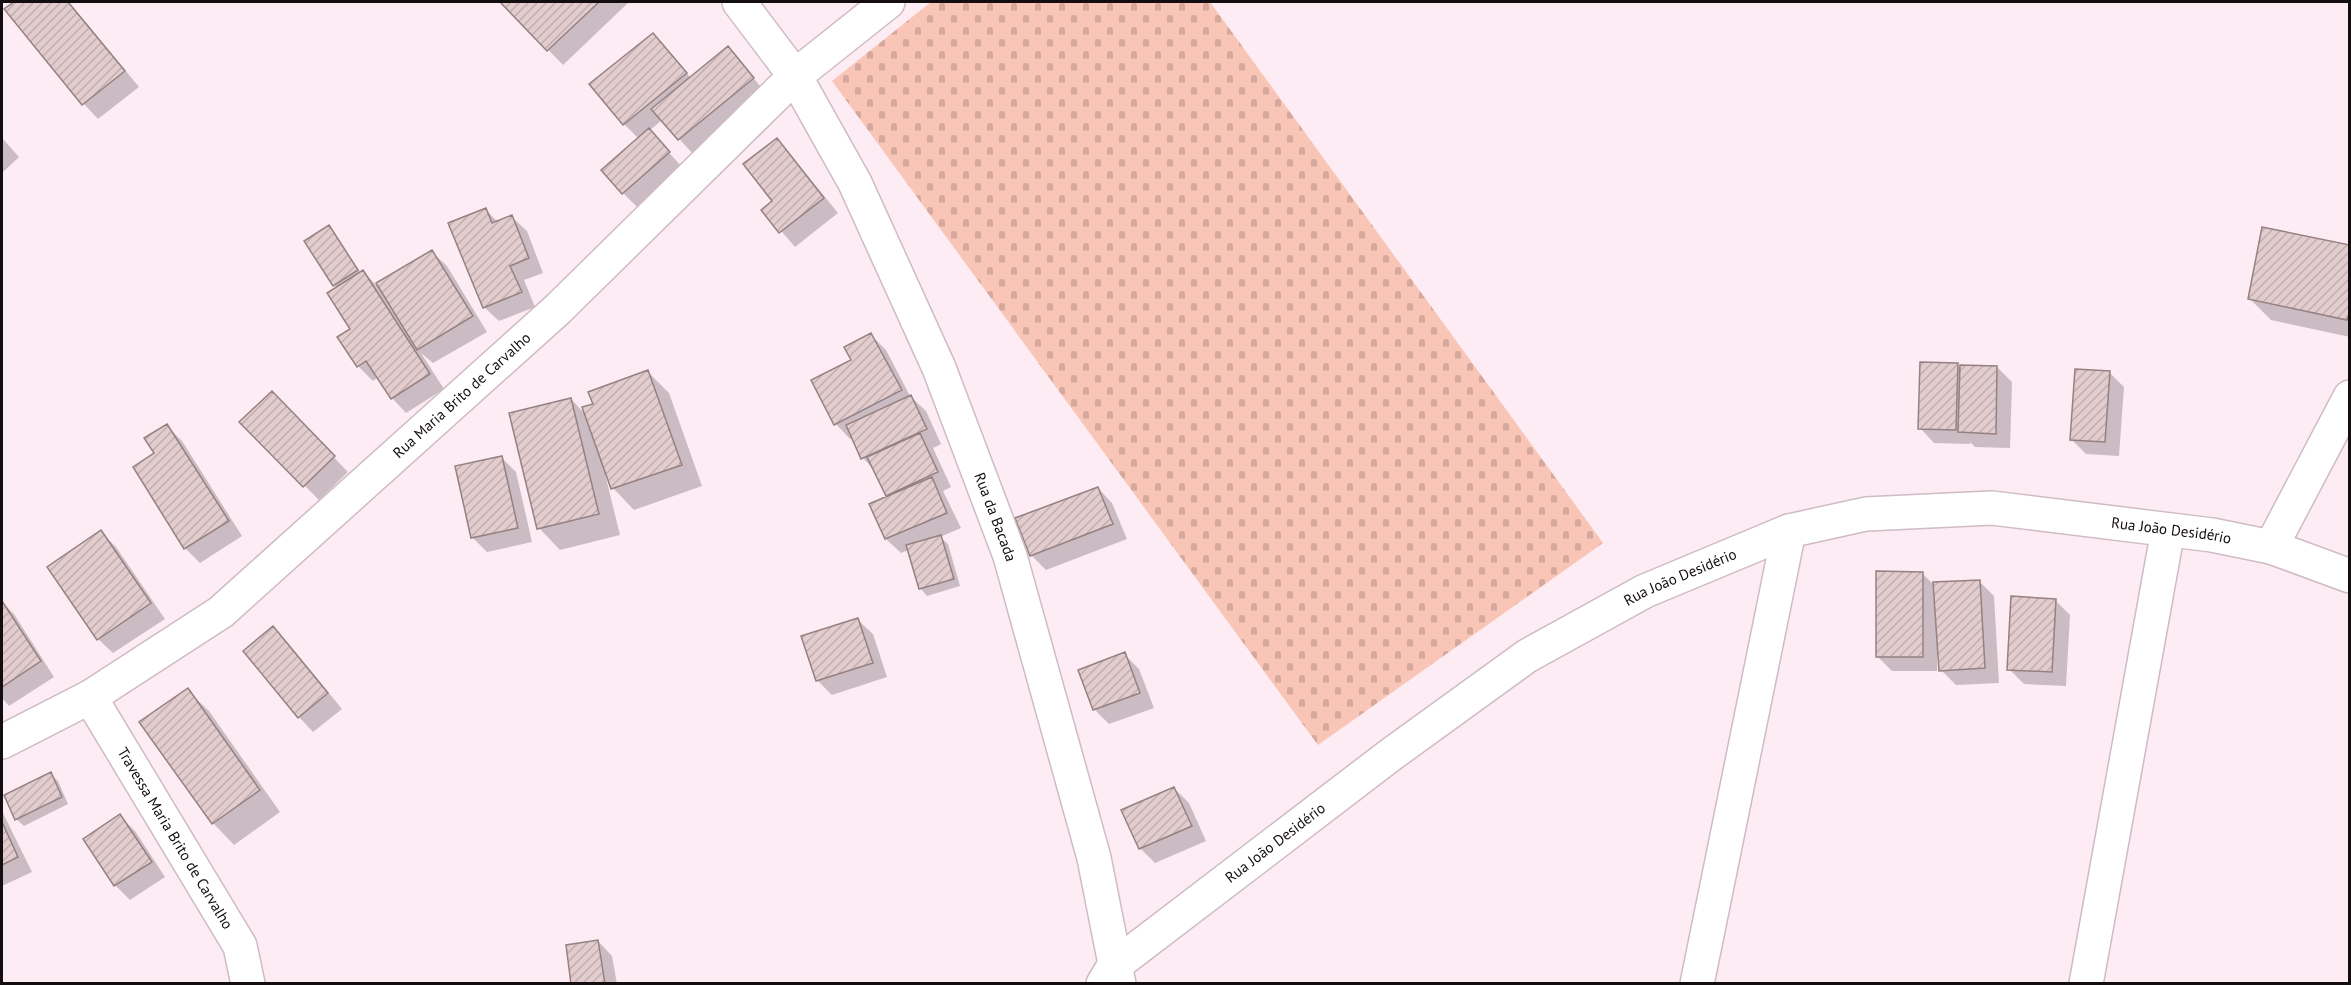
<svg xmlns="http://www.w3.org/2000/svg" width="2351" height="985" font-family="'PT Sans',sans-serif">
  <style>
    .cemetery { fill: url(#cemetery-stones) }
    .shadow { fill: #0003 }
    .building { fill: url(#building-hatch); stroke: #958082; stroke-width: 1.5 }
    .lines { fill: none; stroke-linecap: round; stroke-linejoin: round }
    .minor-casing { stroke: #cfbbc3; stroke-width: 36 }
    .minor { stroke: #fff; stroke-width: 33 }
    .labels { text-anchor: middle; stroke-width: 6; stroke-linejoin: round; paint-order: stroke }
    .street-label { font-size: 15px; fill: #140d10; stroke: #fdecf3 }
  </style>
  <defs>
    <pattern id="cemetery-stones" width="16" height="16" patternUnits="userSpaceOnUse" patternTransform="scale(1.5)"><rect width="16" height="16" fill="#f8c5b7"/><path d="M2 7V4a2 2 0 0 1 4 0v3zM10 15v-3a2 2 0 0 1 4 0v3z" fill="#d4a89c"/></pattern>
    <pattern id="building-hatch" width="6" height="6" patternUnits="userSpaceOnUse" patternTransform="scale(1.5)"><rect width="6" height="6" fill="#e3cccd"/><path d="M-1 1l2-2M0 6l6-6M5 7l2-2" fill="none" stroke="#c2aeaf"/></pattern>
  </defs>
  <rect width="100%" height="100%" fill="#fdecf3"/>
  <path class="cemetery" d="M931 2H1210L1603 543 1318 745 832 81Z"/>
  <path class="shadow" d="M16 2H69L139 87 98 119 84 104 6 9Z
    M502 2H629L563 65Z
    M653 35 691 78 728 48 767 94 693 154 662 120 649 131 683 168 638 208 623 193 639 139 624 124Z
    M2 138 19 157 2 173Z
    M777 140 791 155 838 213 795 247 763 210 774 201Z
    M486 210 498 222 512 217 527 231 543 273 524 280 535 307 499 321 484 307Z
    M328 227 335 235 361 273 363 271 376 285 432 252 447 266 487 332 433 363 421 353 444 389 406 413 392 398 378 377 373 381 358 366 352 329 337 288 334 285Z
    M2350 246V337L2271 320 2249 298Z
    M871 335 886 350 910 396 926 411 941 444 933 448 951 487 943 491 961 528 940 537 948 544 960 586 927 596 920 588 909 550 901 553 886 539 871 505 888 497 875 471 863 458 853 437 850 439 836 424 813 381 853 360Z
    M1957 364 1959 367H1997L2012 382 2010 448 1975 447 1970 442V444L1934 443 1920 428Z
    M648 372 669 393 702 486 634 510 613 488 607 474H605L620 535 560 550 539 528 571 399 586 415 595 405Z
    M2109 372 2124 387 2119 456 2086 454 2071 439Z
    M272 393 348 472 319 500 241 422Z
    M167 426 182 441 242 536 200 563 185 548Z
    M501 457 516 472 532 542 487 552 472 537Z
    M1098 488 1112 503 1127 539 1046 570 1031 555Z
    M101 532 116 547 165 619 113 653 98 639Z
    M1922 573 1935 586 1979 581 1994 596 1999 683 1956 685 1941 670 1939 649H1937V671H1892L1878 657Z
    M2055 600 2070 615 2066 686 2024 684 2009 669Z
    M2 602 14 614 54 677 9 706 2 698Z
    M858 620 873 634 887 677 832 695 817 680Z
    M273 628 288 643 342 709 313 732 299 717Z
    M1124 654 1139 669 1154 708 1109 724 1094 709Z
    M187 690 209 711 280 812 234 845 213 823 142 722Z
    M50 774 58 781 68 804 24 826 16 819Z
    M1174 788 1189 803 1206 841 1155 863 1140 848Z
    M2 811 32 872 2 886Z
    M120 816 135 831 165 877 130 900 115 885Z
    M598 941 612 956 617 984H573Z"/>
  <path class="building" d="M14 2H68L125 71 82 105 4 9Z
    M500 2H599L547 51Z
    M653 33 687 73 623 125 589 84Z
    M728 46 754 78 678 140 651 109Z
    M649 128 670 152 622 194 601 170Z
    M777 138 824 198 779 233 761 210 772 201 743 164Z
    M486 208 492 223 512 215 529 258 510 266 522 292 483 308 448 223Z
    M329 225 358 270 333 286 304 241Z
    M2262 227 2350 245V310L2347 320 2248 299Z
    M432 250 473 316 417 350 376 283Z
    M363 270 430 374 391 399 366 361 357 367 337 337 350 329 327 293Z
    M871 333 902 390 834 425 811 380 851 360 844 347Z
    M1920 362 1958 363 1956 430 1918 429Z
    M1960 365 1997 366 1996 434 1958 432Z
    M2075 369 2110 371 2105 442 2070 440Z
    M648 370 682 465 611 489 582 407 593 404 588 392Z
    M272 391 335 456 303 487 239 422Z
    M911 395 927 429 861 459 846 425Z
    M571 398 599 514 537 529 509 413Z
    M167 424 229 521 184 549 133 467 154 453 144 438Z
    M920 433 938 472 886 496 867 457Z
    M502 456 518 528 471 538 455 466Z
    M932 477 947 513 885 539 869 504Z
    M1098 487 1113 524 1030 556 1015 518Z
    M101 530 151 603 97 640 47 567Z
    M941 535 954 579 919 589 906 545Z
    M1876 571 1923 572V657H1876Z
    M1980 580 1985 668 1939 671 1933 582Z
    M2011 596 2056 599 2052 672 2007 670Z
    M2 601 41 661 2 687Z
    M858 618 873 663 816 681 801 636Z
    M273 626 328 693 298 718 243 651Z
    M1125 652 1140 693 1093 710 1078 670Z
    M188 688 260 790 212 824 139 722Z
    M51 772 62 797 15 820 4 795Z
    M1174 787 1192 826 1139 849 1121 810Z
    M120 814 152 862 114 886 83 839Z
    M2 822 18 857 2 865Z
    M598 940 605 984H571L566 945Z"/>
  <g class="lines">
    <g class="minor-casing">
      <g id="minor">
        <path id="s1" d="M739 2 795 76 855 183 939 368 1010 556 1094 858 1119 984"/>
        <path d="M2271 547 2350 397"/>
        <path id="s2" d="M90 697 240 946 248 984"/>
        <path id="s3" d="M2 742 90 697 221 612 558 309 795 76 888 2"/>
        <path id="s4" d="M1103 984 1114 966 1393 753 1527 656 1645 591 1789 531 1866 514 1992 508 2212 535 2271 547 2350 576"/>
        <path d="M1697 984 1789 531"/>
        <path d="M2086 984 2168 530"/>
      </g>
    </g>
    <use href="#minor" class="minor"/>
  </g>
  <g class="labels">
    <g class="street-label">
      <text dy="5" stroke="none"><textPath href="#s3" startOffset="579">Rua Maria Brito de Carvalho</textPath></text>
      <text dy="5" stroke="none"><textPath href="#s1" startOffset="578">Rua da Bacada</textPath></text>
      <text dy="5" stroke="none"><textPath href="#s4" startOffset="1214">Rua João Desidério</textPath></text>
      <text dy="5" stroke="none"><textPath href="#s4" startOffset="710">Rua João Desidério</textPath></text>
      <text dy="5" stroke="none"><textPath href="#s2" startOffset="165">Travessa Maria Brito de Carvalho</textPath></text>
      <text dy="5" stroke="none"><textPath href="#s4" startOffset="224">Rua João Desidério</textPath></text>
    </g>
  </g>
  <rect width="2351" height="985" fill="none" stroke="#140d10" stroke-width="6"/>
</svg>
